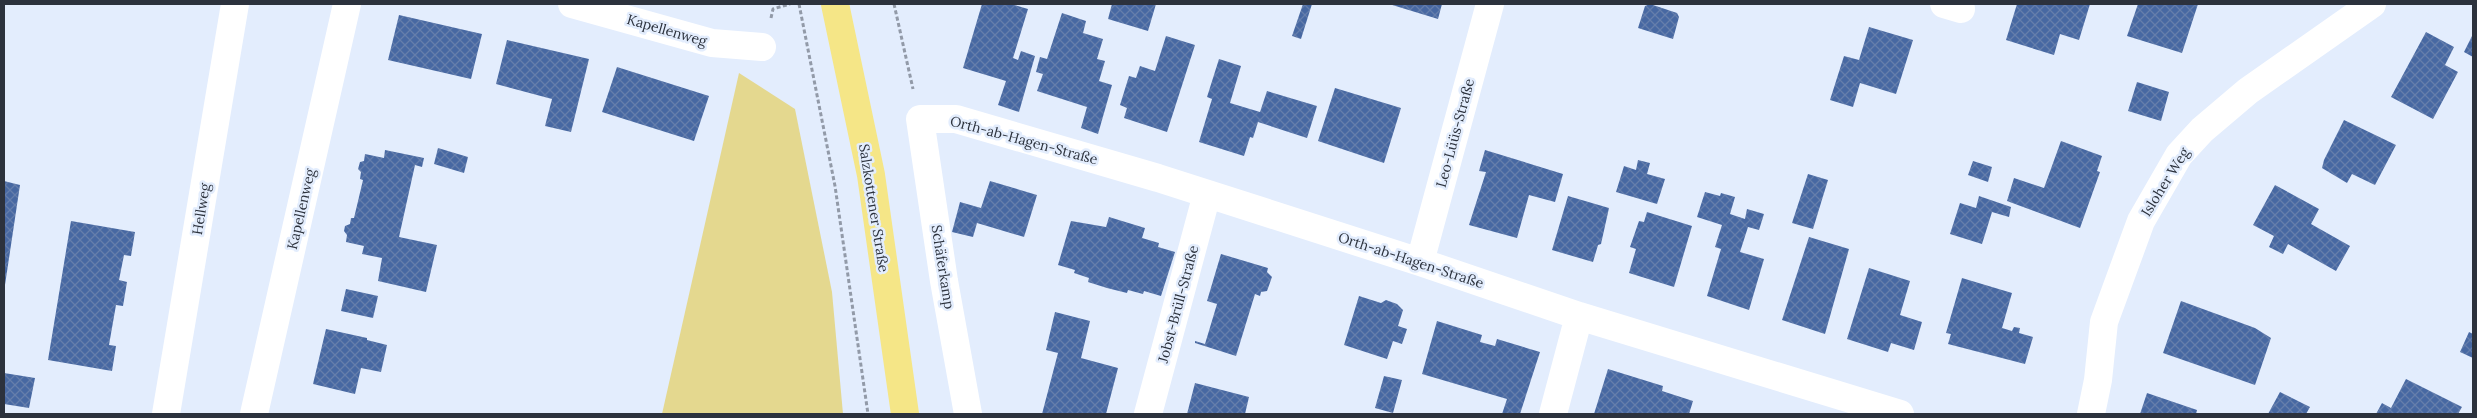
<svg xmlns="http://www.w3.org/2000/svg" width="2477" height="418" font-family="Lora,serif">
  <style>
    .green { fill: #e4d88f }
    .building { fill: url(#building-cross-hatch) }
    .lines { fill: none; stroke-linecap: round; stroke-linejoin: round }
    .path { stroke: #929aa8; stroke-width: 3; stroke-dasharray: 4 2.5; stroke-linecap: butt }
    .street { stroke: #fff; stroke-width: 28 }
    .secondary { stroke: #fff; stroke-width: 28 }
    .primary { stroke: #f5e687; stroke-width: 28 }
    .labels { text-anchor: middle; stroke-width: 5; stroke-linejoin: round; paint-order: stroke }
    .street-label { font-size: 14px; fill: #2c323d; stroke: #e3edfd }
  </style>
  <defs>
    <pattern id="building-cross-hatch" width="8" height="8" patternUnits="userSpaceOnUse" patternTransform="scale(1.25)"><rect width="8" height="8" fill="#4768a2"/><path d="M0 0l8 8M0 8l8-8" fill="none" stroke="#657eab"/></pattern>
  </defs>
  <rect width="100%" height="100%" fill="#e3edfd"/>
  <path class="green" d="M739 73 795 109 832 292 843 414H662Z"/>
  <path class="building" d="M982 4H1011L1028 9 1013 58 1018 60 1021 51 1035 56 1019 112 998 105 1006 81 963 68Z
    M1112 4H1156L1148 31 1108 19Z
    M1303 4H1312L1301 39 1292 36Z
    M1389 4H1442L1438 19Z
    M1650 4 1677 13 1679 17 1673 39 1638 28 1645 6Z
    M2017 4H2090L2079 40 2060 34 2054 55 2006 40Z
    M2138 4H2198L2182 53 2127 36Z
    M1062 13 1086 21 1083 33 1103 39 1097 59 1105 61 1099 81 1112 85 1098 134 1081 128 1087 107 1037 91 1043 74 1036 72 1040 57 1047 59Z
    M399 15 482 34 471 79 388 60Z
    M1869 27 1913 40 1896 94 1860 83 1853 107 1830 100 1844 56 1859 60Z
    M2426 32 2454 47 2445 65 2458 72 2433 119 2391 97Z
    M2473 34V57L2464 52Z
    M1166 36 1195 45 1167 132 1124 118 1127 108 1120 105 1129 76 1136 78 1140 66 1155 71Z
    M507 40 589 59 571 132 545 126 552 99 496 84Z
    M1219 59 1241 66 1230 103 1260 112 1267 91 1317 106 1307 138 1258 122 1253 138 1250 137 1244 156 1199 142 1212 99 1207 97Z
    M617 67 709 96 694 141 602 112Z
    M2137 82 2169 92 2161 121 2128 111Z
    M1335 88 1401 108 1384 163 1318 141Z
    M2344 120 2396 145 2375 185 2352 174 2347 183 2322 168 2324 160Z
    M2061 141 2102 156 2097 171 2100 172 2080 228 2007 201 2014 178 2044 188Z
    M438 148 468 157 464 173 434 164Z
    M385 150 424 158 422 167 415 165 399 237 437 245 426 292 378 281 382 258 362 254 364 246 346 242 347 235 344 231 345 226 350 224 351 218H354L363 180 360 179 361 172 358 169 360 162 364 161 365 154 384 158Z
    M1485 150 1563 174 1555 202 1529 195 1517 238 1469 225 1486 172 1479 171Z
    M1638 160 1650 163 1647 174 1665 179 1657 204 1616 192 1624 166 1636 170Z
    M1973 161 1992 167 1988 182 1968 175Z
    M1808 174 1828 180 1813 229 1792 223Z
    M4 181 20 185 5 285H4Z
    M990 181 1037 195 1024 237 977 223 973 237 952 232 960 202 981 208Z
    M2275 185 2319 209 2311 224 2350 246 2336 271 2288 244 2283 254 2269 247 2274 236 2253 225Z
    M1705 192 1720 196 1721 193 1735 197 1730 214 1745 219 1747 209 1764 214 1759 230 1748 227 1740 252 1764 259 1749 310 1707 296 1721 249 1715 247 1722 225 1697 217Z
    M1568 196 1609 208 1601 244 1598 245 1593 262 1552 250Z
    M1979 196 2011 207 2009 217 1992 212 1982 244 1950 234 1960 203 1976 208Z
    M1647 212 1692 226 1674 287 1629 273 1636 249 1630 247 1639 221 1644 222Z
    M1109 217 1145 228 1142 238 1159 243 1158 247 1175 252 1161 296 1144 291 1143 294 1128 290 1127 293 1107 288 1088 282 1089 278 1074 273 1075 270 1058 265 1071 221 1106 227Z
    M71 221 135 232 131 256 124 255 119 280 127 282 123 306 116 305 109 345 116 346 112 371 48 360Z
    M1809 237 1849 249 1825 334 1782 320Z
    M1221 254 1268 268 1267 272 1272 277 1267 291 1261 292 1260 296 1255 294 1236 356 1195 343V341L1205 344 1217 304 1207 301Z
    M1869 268 1910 281 1900 315 1922 322 1914 350 1891 343 1888 352 1847 339Z
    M1962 278 2012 293 2002 328 2012 331 2014 327 2020 328 2019 333 2033 337 2025 364 1948 344 1951 334 1946 333Z
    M346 289 378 296 373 318 341 311Z
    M1359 296 1381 303 1386 300 1397 304 1403 310 1398 326 1407 329 1402 344 1393 341 1387 359 1344 345Z
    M2181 301 2255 328 2271 338 2255 385 2163 353Z
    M1055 312 1090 321 1081 358 1118 368 1106 414H1042L1058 353 1046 350Z
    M1437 321 1482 335 1480 342 1495 346 1497 339 1540 352 1520 414H1502L1507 399 1422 374Z
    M326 329 367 338V340L387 345 381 372 361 368 355 394 313 384Z
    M2469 332 2473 334V358L2460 352Z
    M1608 369 1663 386 1662 391 1693 401 1689 414H1594Z
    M4 373 35 378 29 408 4 404Z
    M1384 376 1402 380 1393 413 1375 408Z
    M2406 379 2462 407 2458 414H2376L2382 403 2391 408Z
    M1195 383 1249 397 1245 414H1187Z
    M2280 392 2310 407 2306 414H2268Z
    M2147 393 2197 410 2196 414H2140Z"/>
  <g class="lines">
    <path class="path" d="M799 4 835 186 868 414
      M894 4 913 89
      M771 18 773 9 790 4"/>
    <path class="street" d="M572 4 712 43 762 47
      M1944 4 1961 9
      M1420 262 1490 4
      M254 414 347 4
      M968 414 944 281 920 119H956L1158 178 1420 262 1579 316 1900 414
      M1148 414 1207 194
      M1553 414 1579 316
      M2091 414 2098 380 2104 322 2141 221 2179 155 2202 130 2248 91 2372 4"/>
    <path class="secondary" d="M166 414 235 4"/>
    <path class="primary" d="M835 4 871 175 905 414"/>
  </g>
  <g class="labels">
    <g class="street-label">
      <text transform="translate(667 30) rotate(16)" y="5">Kapellenweg</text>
      <text transform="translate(1455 133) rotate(-75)" y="5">Leo-Lüüs-Straße</text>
      <text transform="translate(1024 140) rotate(15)" y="5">Orth-ab-Hagen-Straße</text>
      <text transform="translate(2165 182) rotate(-58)" y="5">Isloher Weg</text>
      <text transform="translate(874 208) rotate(81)" y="5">Salzkottener Straße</text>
      <text transform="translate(201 209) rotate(-81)" y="5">Hellweg</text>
      <text transform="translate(301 209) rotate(-77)" y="5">Kapellenweg</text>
      <text transform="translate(1411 260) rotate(18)" y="5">Orth-ab-Hagen-Straße</text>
      <text transform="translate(943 267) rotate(81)" y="5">Schäferkamp</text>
      <text transform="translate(1178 304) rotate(-75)" y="5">Jobst-Brüll-Straße</text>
    </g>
  </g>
  <rect width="2477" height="418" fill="none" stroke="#2c323d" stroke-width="10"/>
</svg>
